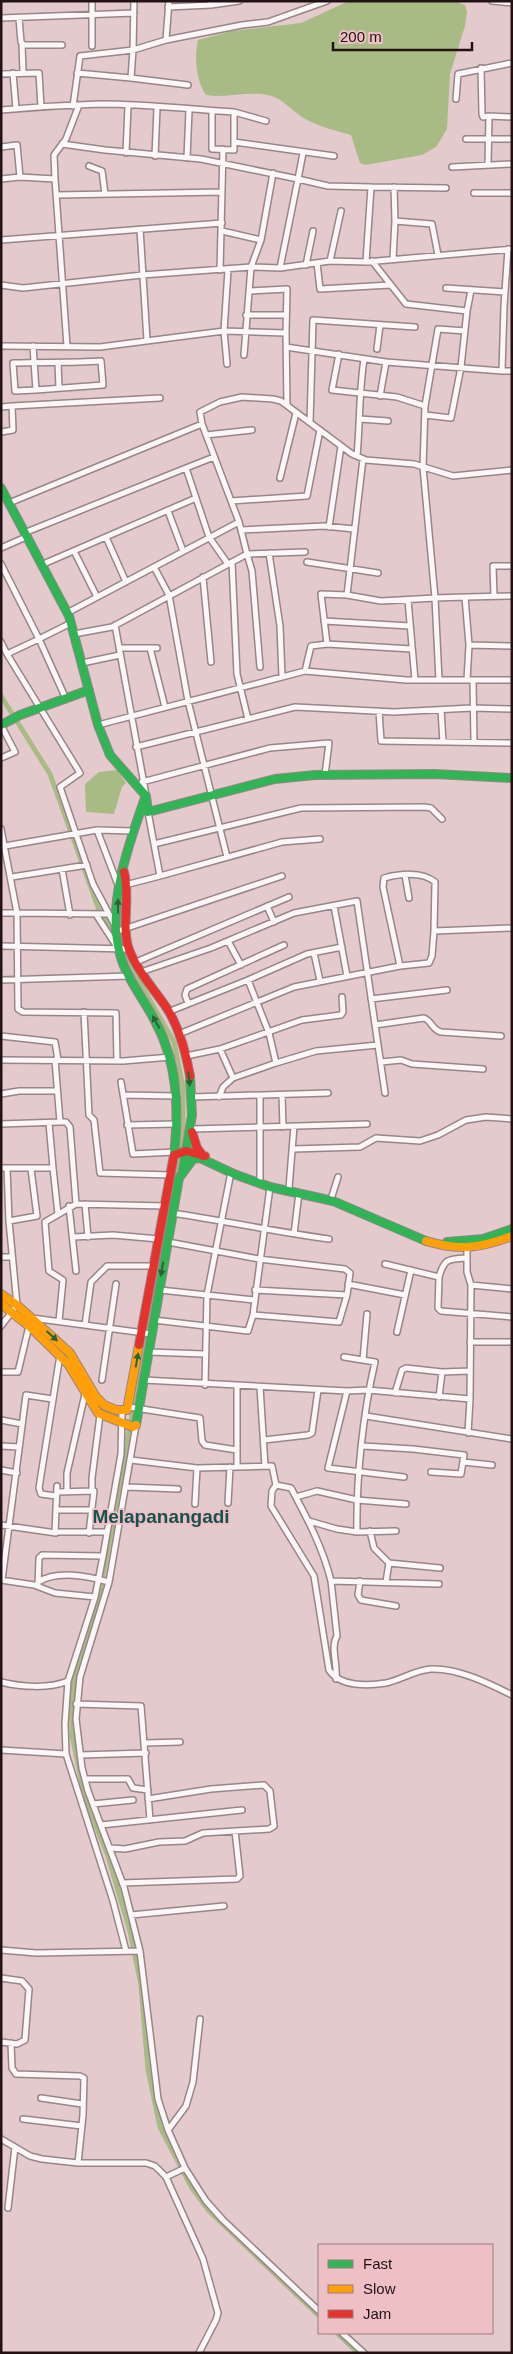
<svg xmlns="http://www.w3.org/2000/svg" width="513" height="2354" font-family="Helvetica,sans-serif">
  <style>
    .water { fill: #a9bb85 }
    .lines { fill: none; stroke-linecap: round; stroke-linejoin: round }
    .canal { stroke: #a9bb85; stroke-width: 5 }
    .street-casing { stroke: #988587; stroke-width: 8 }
    .fast-casing { stroke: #988587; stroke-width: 10 }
    .slow-casing { stroke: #988587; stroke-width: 10 }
    .jam-casing { stroke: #988587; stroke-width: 10 }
    .street { stroke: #fbf7f8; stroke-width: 5 }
    .fast { stroke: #30b455; stroke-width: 8 }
    .slow { stroke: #ff9f0a; stroke-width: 8 }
    .jam { stroke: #e5322d; stroke-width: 8 }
    .oneway { fill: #296335 }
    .labels { text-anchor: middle; stroke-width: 4; stroke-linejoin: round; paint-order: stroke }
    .neighbourhood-label { font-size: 19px; font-weight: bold; fill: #17524f; stroke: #eebfc5 }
  </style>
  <rect width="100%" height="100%" fill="#e4cacd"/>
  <path class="water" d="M349 1H454L465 5 467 12 465 26 450 74 447 129 436 147 422 155 365 165 360 163 351 135C336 131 321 127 307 120 295 114 284 100 272 96 250 90 227 99 206 95 196 81 194 56 198 40L232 31 301 23Z
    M117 770 126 783 122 787 114 814 86 812 85 784 99 772Z"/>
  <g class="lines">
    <path class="canal" d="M1 696 50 774 99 910 116 940
      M121 950 174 1042 183 1087V1133L174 1181
      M170 1206 98 1603 75 1676 72 1698V1735L85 1798 108 1856 130 1931 141 1985 148 2070 160 2127 192 2188 209 2211 319 2316
      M337 2333 358 2353"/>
    <g class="street-casing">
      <path id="street" d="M92 1V46
        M134 1 133 50 166 40 169 1
        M210 1 211 5 239 1
        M492 1 512 3
        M168 7 211 5
        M1 18 134 13
        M19 18 21 42 24 45H62
        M166 40 242 25 268 22 327 1
        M22 44 23 72
        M481 68 482 114 483 117 489 116
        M13 73 16 109
        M77 73 131 78
        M1 74 39 73 41 107
        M456 99 458 74 512 63
        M73 106 80 56 133 50 131 78 188 85
        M1 110C34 107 67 105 100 104 144 104 190 109 234 112V150L212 149V111
        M234 112 266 121
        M466 139H512
        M234 142 334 156
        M62 144 105 150 201 159 298 179 280 268
        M1 147 17 145 20 177
        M126 153 128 106
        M303 153 298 179 328 186 371 187 366 262
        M155 156 157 108
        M187 158 189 110
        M488 165 489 116 512 117
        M89 166 102 171 105 194
        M452 167 512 164
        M1 179 20 177 55 179 67 346
        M55 179 54 155 66 139 79 105
        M371 187 446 188
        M394 187 395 221 432 224 438 255
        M474 193H512
        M57 195 222 192
        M140 229 147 340
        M222 231 261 240
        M1 240 222 223
        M393 259 395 221
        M330 261 341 211
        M372 261 406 304 467 311 461 367 451 418 425 415
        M317 263 320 289 390 285
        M306 265 313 231
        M220 270 223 149
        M1 285 23 288 142 275 251 267 280 268 330 261 366 262 512 249
        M446 288 505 292
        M249 291 287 289 286 333
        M467 311 471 290
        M246 315H286
        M1 346 100 347 224 331 228 270
        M33 346 36 390 15 391 13 363C43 362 72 363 101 361L103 385 36 390
        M286 347 386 362 502 371 504 306 508 249
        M377 349 380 325
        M339 354 332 390 397 397 425 406
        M244 355 251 267 261 240 273 173
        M58 363 59 388
        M227 364 224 331 286 333 287 405
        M502 371H512
        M380 396 386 362
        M12 406 160 398
        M1 407 12 406 13 430 1 432
        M360 419 388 421
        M310 422 313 320 415 327
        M206 435 252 430
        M357 456C360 424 359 392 364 359
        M214 457 186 468 209 537 228 564
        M280 478 296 413
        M231 501 307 496 320 430
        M9 503 202 424
        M168 511 183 551
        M329 527 341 446
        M241 530 324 526 354 529
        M24 533 186 468
        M106 537 126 582
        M1 548 26 537
        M74 551 97 597
        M269 553 280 626 282 677
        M232 562 237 674 248 719
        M307 562 378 573
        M1 564 39 639 71 623
        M41 565 196 498
        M154 567 169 595 188 701 227 857
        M203 577 211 662
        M347 595 381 601 435 598 423 467 425 406 438 329 465 331
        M494 596 493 566H512
        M465 597 512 596
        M408 600 415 680
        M67 613 239 522 202 424 200 412 220 402 242 397 273 399 281 401 352 454 366 460 414 464 453 476 512 470
        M324 621 410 626
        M115 625 146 795
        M74 634 112 627 247 554 239 522
        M1 642 7 654
        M327 644 321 594 347 595 363 459
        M119 648H157
        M150 648 165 707
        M82 663 120 655
        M260 667 252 571 247 554 305 552
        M305 671 406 680H512
        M439 680 435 598 465 597 469 645 512 646
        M467 680 469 645
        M473 680 474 742
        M66 699 39 639 7 654 80 773 60 787 93 884 118 931 282 876
        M441 710 443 742
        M379 711 381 741 512 743
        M1 725 15 752 1 758
        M98 725 305 671 311 646 327 644 412 649
        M136 747 295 707 394 712 472 708 512 709
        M142 782 270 748 329 743 325 775
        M1 829 17 913 108 914
        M97 830 118 885
        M154 844 301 808 424 807 431 808 442 819
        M5 846 97 830 133 831
        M62 869 70 915
        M405 875 409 898
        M160 876 282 842 320 839
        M12 877 87 865
        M129 884 160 876 148 812
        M267 906 274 922
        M334 906 347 976
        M1 913H17L18 1009 23 1012 116 1013 117 1061
        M97 916 117 947
        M228 941 241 965
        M1 946 128 949
        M314 953 320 981
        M136 962 289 897
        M400 966 383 887 384 878C399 874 422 871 435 882L434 931
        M141 972 211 948 294 913 357 901 385 1093
        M1 980 130 976
        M248 980 307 954 342 947
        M371 999 447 990
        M188 1003 185 995 187 989 284 945
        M84 1012 89 1115 94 1120 100 1173 171 1175
        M168 1012 248 980 269 1033 276 1063 316 1051 378 1045
        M375 1025 424 1018C432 1021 432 1030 441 1032L501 1036
        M179 1034 294 987 400 966 429 963 432 956 434 931 512 928
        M1 1036 55 1042 58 1060
        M220 1049 233 1078 276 1063
        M186 1056 220 1049 302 1020 341 1015 343 1012 342 997
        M1 1060 123 1061 171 1057
        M381 1062 401 1060 412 1064 483 1069
        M121 1082 133 1154 175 1152
        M1 1094 19 1091H57
        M123 1095 176 1096
        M282 1095 283 1127
        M191 1097 328 1093
        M219 1097 223 1087 233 1078
        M60 1122H66L70 1127 76 1204
        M1 1124 60 1122 55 1060
        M127 1125 177 1124
        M192 1129 367 1124
        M293 1149 360 1147 376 1138 420 1141 438 1135 466 1120 486 1117 512 1119
        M1 1168H53L49 1123
        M7 1168 9 1221
        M53 1168 58 1214
        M260 1178V1095
        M289 1188 294 1126
        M332 1196 338 1177
        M85 1204 88 1237
        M69 1206 76 1271
        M172 1213C225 1221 277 1232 329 1239
        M294 1234 299 1193
        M73 1237 113 1235 159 1239
        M168 1242 259 1259 345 1269 350 1273 347 1295 339 1322 253 1315
        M1 1257H12
        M385 1264 439 1277C444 1259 448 1259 466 1258
        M439 1277 438 1308 441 1311 512 1317
        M348 1284 405 1295
        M471 1285 512 1289
        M160 1290 254 1300
        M255 1290 347 1295
        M32 1318 152 1334
        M154 1320 248 1331 253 1315 270 1187
        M59 1321 63 1280 49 1271 45 1222 76 1204 166 1206
        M85 1325 91 1282 107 1266H154
        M1 1326 17 1305 9 1221 37 1216 31 1169
        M397 1332 411 1270
        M470 1342H512
        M149 1352 204 1354
        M344 1357 375 1362C363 1413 356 1479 357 1532L396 1531
        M363 1360 367 1314
        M1 1372H18L29 1326
        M102 1380 116 1284
        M144 1380 347 1391 368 1390 470 1399 471 1285 467 1272V1247
        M205 1385 207 1295 231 1172
        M260 1387 265 1466
        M347 1391 328 1468 404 1477
        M395 1393 402 1370 406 1368 442 1372 470 1371
        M439 1397 442 1372
        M129 1407 200 1418 202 1441 205 1445 237 1450
        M366 1416 512 1439
        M1 1420 22 1424
        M468 1433 470 1399
        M264 1440 308 1435 312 1433 318 1390
        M1 1446 19 1447
        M363 1446 413 1449 464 1455 461 1474 431 1472
        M131 1460 197 1468 272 1466 276 1485 291 1488C307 1518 323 1548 331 1581L439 1584
        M463 1462 492 1465
        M237 1467V1386
        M1 1470 17 1473
        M276 1485 272 1491 271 1506 314 1576 329 1670C340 1687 368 1686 386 1683 401 1680 415 1670 431 1669 458 1668 488 1683 512 1695
        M57 1486 55 1532H106
        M127 1487 178 1489
        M67 1491V1473L85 1394
        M92 1491V1478L100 1415
        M57 1492 94 1491 89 1533
        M56 1496 41 1494 39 1488 60 1355
        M296 1497 317 1491 357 1500 406 1504
        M228 1503 230 1467
        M195 1504 197 1468
        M56 1510H92
        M309 1521 337 1529 357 1532
        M1 1525 56 1533
        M370 1531 374 1548 389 1563
        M1 1580 34 1585 55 1593 95 1597
        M2 1580 26 1395 52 1399
        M331 1581 337 1636C330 1647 338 1665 336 1679
        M360 1581 358 1595 361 1600 396 1606
        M38 1582C58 1570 87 1576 109 1582
        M386 1582 389 1563 440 1568
        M38 1586 39 1558 42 1555 103 1556
        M68 1681 65 1724 66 1754 113 1901 126 1951
        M1 1682C21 1687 49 1689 68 1681L95 1597 103 1556 121 1454 122 1411
        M76 1704 141 1706 150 1820
        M145 1743 180 1742
        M1 1750 66 1754
        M80 1755 146 1753
        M85 1779H128L133 1788 148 1790
        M93 1804 133 1800
        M101 1825 242 1810
        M111 1848 125 1849 159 1842 185 1841 203 1833 269 1829 274 1826 270 1791 264 1785 211 1789 148 1799
        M122 1883 237 1879 240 1876 235 1831
        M131 1915 224 1906
        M1 1950 36 1953 140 1951 124 1887 88 1791 82 1768 76 1719 80 1677 109 1582 136 1425
        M140 1951 158 2099 168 2130 185 2168 206 2201 223 2220 319 2311
        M1 1978 22 1981 29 1989 25 2040 17 2044 1 2042
        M11 2043 12 2068 16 2074 80 2076 84 2078 83 2115 78 2163
        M41 2098 82 2104
        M23 2119 82 2126
        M168 2130 186 2106 193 2082 200 2019
        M1 2139 30 2156 42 2159 78 2163H146L155 2166 166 2177 203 2259 218 2313 216 2320 199 2353
        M166 2177 185 2168
        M8 2208 15 2147
        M342 2333 364 2353"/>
    </g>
    <g class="fast-casing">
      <path id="fast" d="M1 488 69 616 98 725 110 755 146 796
        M1 725 20 715 89 690
        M146 796 148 812 275 779 315 775 435 774 512 778
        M145 798C129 843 106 906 120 954 126 978 144 999 155 1021 178 1063 179 1109 174 1155
        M183 1170 192 1115 190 1076
        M447 1242 483 1239 512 1229
        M136 1425 179 1178 193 1159 200 1158 234 1174 270 1187 333 1201 426 1241"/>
    </g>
    <g class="slow-casing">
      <path id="slow" d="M426 1241C459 1251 480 1248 512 1236
        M1 1294 17 1305 70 1353 96 1397 104 1405 116 1410H127L139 1345
        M1 1304 29 1326 68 1364 98 1413 133 1427 136 1425"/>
    </g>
    <g class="jam-casing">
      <path id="jam" d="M124 872C131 898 120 929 130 952 139 974 156 991 168 1010 180 1030 186 1053 190 1076
        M192 1132 197 1148 203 1156
        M139 1345 174 1155 186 1151 205 1156"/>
    </g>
    <use href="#street" class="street"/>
    <use href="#fast" class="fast"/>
    <use href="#slow" class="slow"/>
    <use href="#jam" class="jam"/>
  </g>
  <defs><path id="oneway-solid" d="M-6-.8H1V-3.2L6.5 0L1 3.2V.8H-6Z" transform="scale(1.25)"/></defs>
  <g class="oneway">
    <use href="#oneway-solid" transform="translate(118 906) rotate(-90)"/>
    <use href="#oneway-solid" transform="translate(156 1022) rotate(-119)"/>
    <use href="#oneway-solid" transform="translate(189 1079) rotate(83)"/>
    <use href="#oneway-solid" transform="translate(162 1269) rotate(99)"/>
    <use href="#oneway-solid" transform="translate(52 1336) rotate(42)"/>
    <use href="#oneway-solid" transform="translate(137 1360) rotate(-80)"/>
  </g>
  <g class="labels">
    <g class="neighbourhood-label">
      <text x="161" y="1523">Melapanangadi</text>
    </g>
  </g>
  <rect width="513" height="2354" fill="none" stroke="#221215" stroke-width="5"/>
  <rect x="318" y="2244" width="175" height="90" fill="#eebfc5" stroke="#9c7a7f"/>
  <rect x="328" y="2260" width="25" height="8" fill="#30b455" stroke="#9c7a7f"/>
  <text x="363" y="2269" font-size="15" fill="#221215">Fast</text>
  <rect x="328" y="2285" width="25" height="8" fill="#ff9f0a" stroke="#9c7a7f"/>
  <text x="363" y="2294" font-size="15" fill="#221215">Slow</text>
  <rect x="328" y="2310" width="25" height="8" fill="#e5322d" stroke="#9c7a7f"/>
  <text x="363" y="2319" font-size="15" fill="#221215">Jam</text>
  <path d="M333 42v8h139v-8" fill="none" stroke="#221215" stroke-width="2.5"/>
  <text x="340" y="42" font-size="15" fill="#221215" stroke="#eebfc5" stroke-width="4" paint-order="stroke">200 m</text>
</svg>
